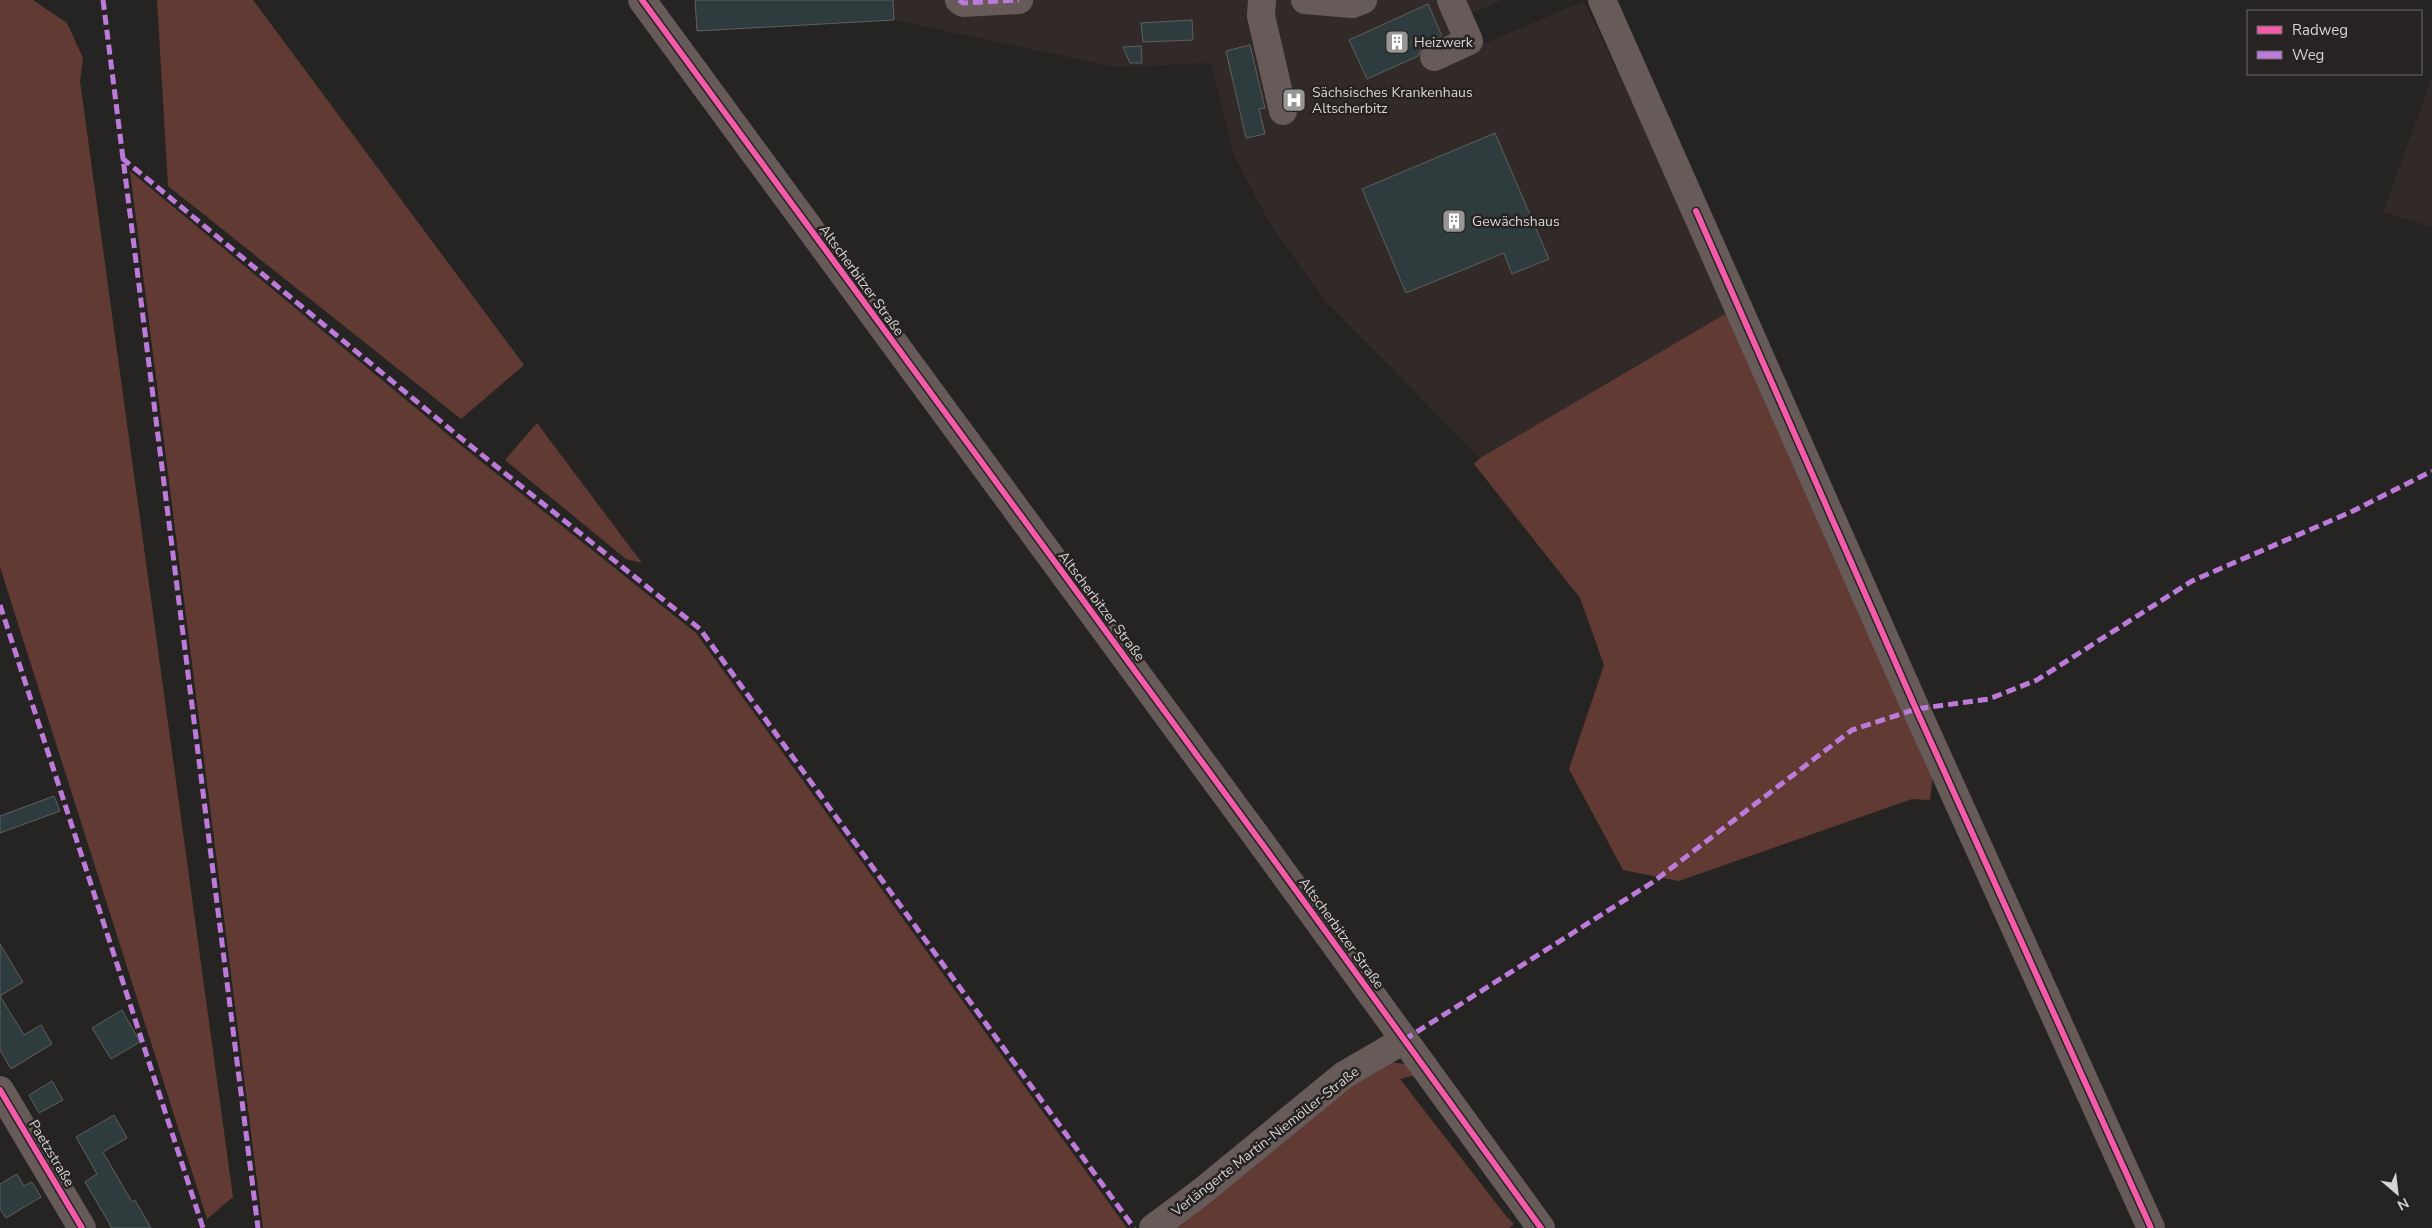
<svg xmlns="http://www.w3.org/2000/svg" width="2432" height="1228" font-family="'Nunito Sans',sans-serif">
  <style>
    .built { fill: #322a28 }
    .green { fill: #603a33 }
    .building { fill: #2f3c3e; stroke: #5f5f5f }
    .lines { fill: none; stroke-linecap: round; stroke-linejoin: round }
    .minor { stroke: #675b59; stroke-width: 28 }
    .quiet { stroke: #bd7bd9; stroke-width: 5; stroke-dasharray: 10 5; stroke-linecap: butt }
    .cycleway-casing { stroke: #262322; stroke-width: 9 }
    .cycleway { stroke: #f35aa7; stroke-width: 6 }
    .labels { text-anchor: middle; stroke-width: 5; stroke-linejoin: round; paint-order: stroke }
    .poi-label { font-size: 14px; fill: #d6d4d3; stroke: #262322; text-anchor: start }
    .street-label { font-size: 14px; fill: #d6d4d3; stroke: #262322 }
  </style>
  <rect width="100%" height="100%" fill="#252423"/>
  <path class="built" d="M695 0H1503L1472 13 1484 44 1584 1 1730 311 1480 458 1327 303 1270 224 1234 155 1211 63 1116 67 894 20 697 31Z
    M2432 78V227L2383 212Z"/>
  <path class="green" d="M0 0H33L67 23 83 58 80 81 233 1197 207 1219 0 567Z
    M157 0H253L524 365 461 419 168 186Z
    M130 171 458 443 696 633 1127 1228H263Z
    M1730 311 1933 773 1930 800 1912 799 1679 881 1623 870 1569 769 1604 665 1580 598 1474 464 1480 458Z
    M537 423 642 563 626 559 505 460Z
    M1390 1062 1405 1064 1420 1074 1400 1079 1506 1216 1514 1224 1509 1228H1174L1368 1072Z"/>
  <path class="building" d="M695 0H893L894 20 697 31Z
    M1428 4 1442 36 1422 48 1418 56 1367 79 1349 40Z
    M1192 20 1193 40 1143 42 1141 23Z
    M1250 45 1265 108 1259 109 1265 134 1246 138 1226 51Z
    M1141 46 1142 63H1130L1123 47Z
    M1495 133 1549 259 1512 274 1504 253 1406 293 1362 189Z
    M54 796 60 811 0 833V816Z
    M0 944 23 982 0 996Z
    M0 996 24 1035 41 1025 52 1044 11 1069 0 1050Z
    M122 1010 140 1042 111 1059 92 1028Z
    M52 1081 63 1100 39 1113 29 1095Z
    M114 1115 127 1138 103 1152 132 1202 135 1200 151 1228H112L85 1182 97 1174 76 1137Z
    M17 1174 24 1186 32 1182 41 1197 6 1218 0 1209V1184Z"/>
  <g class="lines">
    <path class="minor" d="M642 0 1268 852 1541 1228
      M959 0 963 3 1019 0
      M1262 0 1261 16 1283 111
      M1305 0 1352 4 1363 0
      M1602 0 1916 709 2151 1228
      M1434 57 1469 41 1451 0
      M0 1090 82 1228
      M1153 1228 1200 1193 1344 1075 1404 1040"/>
    <path class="quiet" d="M103 0 258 1228
      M959 0 963 3 1019 0
      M122 158 462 439 700 629 1134 1228
      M0 605 203 1228
      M1404 1040 1653 882 1852 730 1916 709 1989 699 2037 680 2192 581 2353 511 2432 471"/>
    <g class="cycleway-casing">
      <path id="cycleway" d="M642 0 1268 852 1541 1228
        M1696 211 1916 709 2151 1228
        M0 1090 82 1228"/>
    </g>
    <use href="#cycleway" class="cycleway"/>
  </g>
  <defs>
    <g id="building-square" transform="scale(1.25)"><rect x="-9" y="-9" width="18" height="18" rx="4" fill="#989695" stroke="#262322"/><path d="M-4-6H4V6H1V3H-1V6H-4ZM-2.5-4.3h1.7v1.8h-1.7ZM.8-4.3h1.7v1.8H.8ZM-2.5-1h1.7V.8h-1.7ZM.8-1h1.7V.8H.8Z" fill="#fff"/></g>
    <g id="hospital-square" transform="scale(1.25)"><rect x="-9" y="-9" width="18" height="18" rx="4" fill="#989695" stroke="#262322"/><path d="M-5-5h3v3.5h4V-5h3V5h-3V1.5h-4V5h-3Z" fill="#fff"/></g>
  </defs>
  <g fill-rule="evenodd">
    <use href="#building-square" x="1397" y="42"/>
    <use href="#hospital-square" x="1294" y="100"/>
    <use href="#building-square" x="1454" y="221"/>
  </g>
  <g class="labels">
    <g class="poi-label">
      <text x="1414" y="47">Heizwerk</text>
      <text x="1312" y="97">Sächsisches Krankenhaus<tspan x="1312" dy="16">Altscherbitz</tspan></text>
      <text x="1472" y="226">Gewächshaus</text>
    </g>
    <g class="street-label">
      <text transform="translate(862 280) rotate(54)" y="5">Altscherbitzer Straße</text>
      <text transform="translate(1102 606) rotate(53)" y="5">Altscherbitzer Straße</text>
      <text transform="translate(1342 933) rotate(54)" y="5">Altscherbitzer Straße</text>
      <text transform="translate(1265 1141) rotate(-38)" y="5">Verlängerte Martin-Niemöller-Straße</text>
      <text transform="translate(52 1153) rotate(59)" y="5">Paetzstraße</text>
    </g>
  </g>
  <rect x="2247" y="10" width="175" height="65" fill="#262322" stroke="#6c6a69"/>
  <rect x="2257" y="26" width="25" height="8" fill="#f35aa7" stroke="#6c6a69"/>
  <text x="2292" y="35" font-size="15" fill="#d6d4d3">Radweg</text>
  <rect x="2257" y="51" width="25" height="8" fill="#bd7bd9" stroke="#6c6a69"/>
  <text x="2292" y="60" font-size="15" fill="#d6d4d3">Weg</text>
  <g transform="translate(2397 1193) rotate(152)" stroke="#262322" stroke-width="4" paint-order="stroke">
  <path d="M0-4L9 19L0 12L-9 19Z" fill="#d6d4d3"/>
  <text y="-8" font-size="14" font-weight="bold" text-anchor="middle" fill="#d6d4d3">N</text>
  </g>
</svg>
